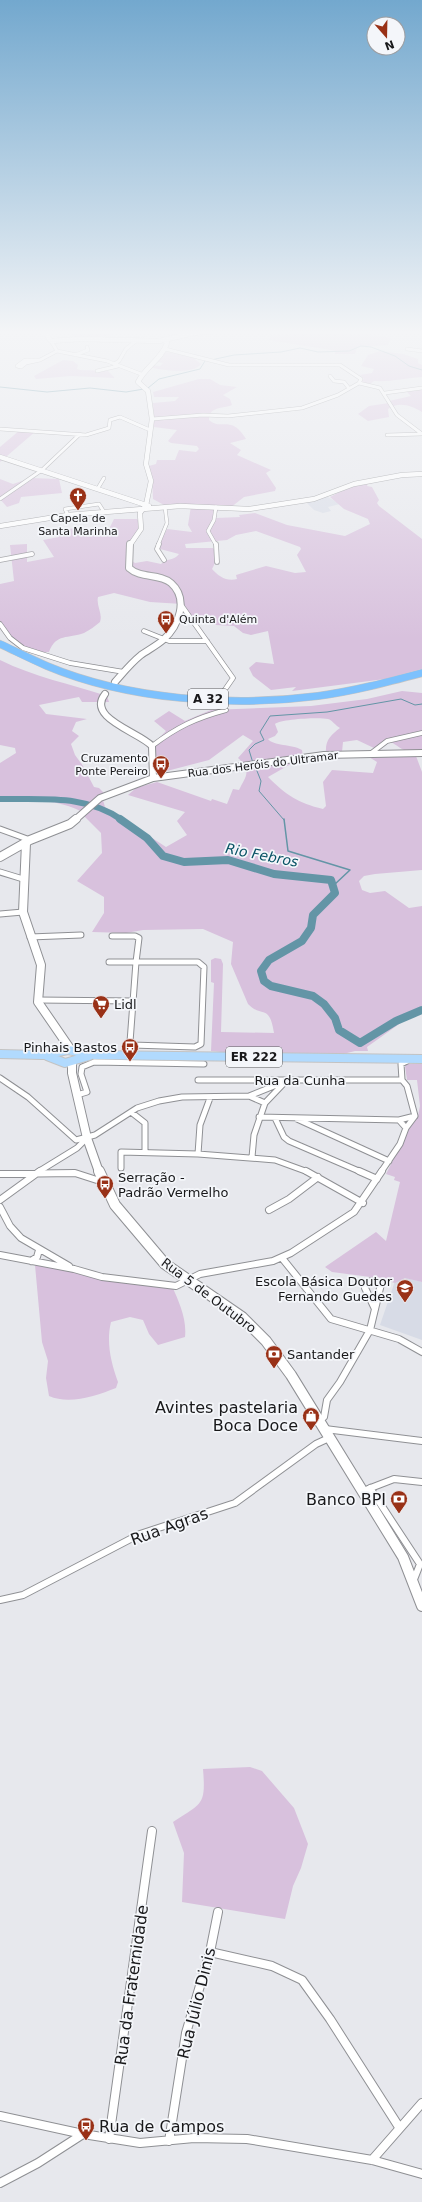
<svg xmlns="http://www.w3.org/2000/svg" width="422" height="2202" font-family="'DejaVu Sans',sans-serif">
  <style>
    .built { fill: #d7dbe6 }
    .green { fill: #d8c1dd; fill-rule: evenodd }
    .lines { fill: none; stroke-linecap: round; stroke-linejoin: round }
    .stream-far1 { stroke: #6395a6; stroke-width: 1 }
    .stream { stroke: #6395a6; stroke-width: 1.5 }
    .river-far1 { stroke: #6395a6; stroke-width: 6 }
    .river { stroke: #6395a6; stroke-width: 8 }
    .street-far4-casing { stroke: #8f9094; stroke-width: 4 }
    .street-far3-casing { stroke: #8f9094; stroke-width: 5.5 }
    .street-far2-casing { stroke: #8f9094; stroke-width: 7 }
    .street-far1-casing { stroke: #8f9094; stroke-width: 8 }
    .street-casing { stroke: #8f9094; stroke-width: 10 }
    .secondary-far3-casing { stroke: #8f9094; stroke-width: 5.5 }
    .secondary-far2-casing { stroke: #8f9094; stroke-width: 8 }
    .secondary-far1-casing { stroke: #8f9094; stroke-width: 10 }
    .secondary-casing { stroke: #8f9094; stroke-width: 12 }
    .primary-casing { stroke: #c3c3c3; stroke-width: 10 }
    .highway-casing { stroke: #c3c3c3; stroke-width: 8 }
    .street-far4 { stroke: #fff; stroke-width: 3 }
    .street-far3 { stroke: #fff; stroke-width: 4 }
    .street-far2 { stroke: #fff; stroke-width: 5 }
    .street-far1 { stroke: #fff; stroke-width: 6 }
    .street { stroke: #fff; stroke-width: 8 }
    .secondary-far3 { stroke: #fff; stroke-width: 4.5 }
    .secondary-far2 { stroke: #fff; stroke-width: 6 }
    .secondary-far1 { stroke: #fff; stroke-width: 8 }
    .secondary { stroke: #fff; stroke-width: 10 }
    .primary { stroke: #b1dafe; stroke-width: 8 }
    .highway { stroke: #7dc1fd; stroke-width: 7 }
    .labels { text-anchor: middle; stroke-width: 3.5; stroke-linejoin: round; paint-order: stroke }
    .far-poi-label { font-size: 11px; fill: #18181a; stroke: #f4f6fa }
    .far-street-label { font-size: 11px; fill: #18181a; stroke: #f4f6fa }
    .shield { fill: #f4f6fa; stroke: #5a5b5d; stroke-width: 1 }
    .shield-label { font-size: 12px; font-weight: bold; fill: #18181a }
    .poi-label { font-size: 13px; fill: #18181a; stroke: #f4f6fa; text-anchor: start }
    .street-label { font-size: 13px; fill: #18181a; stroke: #f4f6fa }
    .water-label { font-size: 14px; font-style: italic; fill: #075164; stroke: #f4f6fa }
    .near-poi-label { font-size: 16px; fill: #18181a; stroke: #f4f6fa; text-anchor: end }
    .near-street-label { font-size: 16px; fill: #18181a; stroke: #f4f6fa }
  </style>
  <rect width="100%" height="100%" fill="#e7e8ed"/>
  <path class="built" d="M326 496 340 504 328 507 331 511 323 513 314 510 305 501Z
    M407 1278 422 1282V1340L380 1325 395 1281Z"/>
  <path class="green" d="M72 330H112L110 339 74 338Z
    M321 330H347L350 335 366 334 391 338 388 345 357 347 355 354H335V351L331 350 269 340 271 335H291L292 332 321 333Z
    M380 351 403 354 418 359V363L422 365V377C405 378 391 382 374 381L370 384 362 383 361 380 364 379 360 375 372 373 374 369 361 366 368 355Z
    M165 352 173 353 177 352 191 356 201 364C193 375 161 370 149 367L153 365 160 366 163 363 157 362Z
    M63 360 73 361 78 365 77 369 80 370 108 371 115 378 71 376 36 379 34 376Z
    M199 379H210L220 385 237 387 223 395 230 399 232 405C222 409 209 406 209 420 221 431 231 414 246 439L230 443 241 450 237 455 271 470 266 473 276 488 275 491 244 497 230 508 218 509 216 518 240 517 239 515 255 513 287 525 345 536 370 524 368 519 344 509 330 497 351 486 368 483 367 486 372 487 379 500 377 503 379 506 422 539V669L385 679 292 691 296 687 271 690 253 676 249 668 256 662 274 664 268 631 251 635 243 633 234 626 216 625 194 619 182 604 150 602 114 593 98 597C96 606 103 613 100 622 95 626 90 630 84 633 68 639 56 633 49 652 22 652 16 644 0 625V584L14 581 10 545 27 544V562L54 557 43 540 59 537 57 531 75 528 80 532 109 529 114 519H137L143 527 142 531 131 543 132 561 135 563 147 561 161 564C166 558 174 561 179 554L160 549 159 545 167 529 192 532 188 525 191 506 164 505 153 499 152 477 149 466 156 464 157 460H175L179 450 196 452 199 449 197 446 171 443 168 441 177 430 154 427 153 403 175 401 179 397H154L153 392ZM256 531 300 547 301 549 297 555 306 572 295 573 266 566 236 575 237 579C227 582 218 576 212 569 216 562 218 554 213 548H186L185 544 227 540 236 535Z
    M422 389V412C412 406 399 401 388 409L389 417 368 421 358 414 369 406 389 403V401L411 396 406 391Z
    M20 430 36 431 0 462V447Z
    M31 478 59 479 62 493 21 497 19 503 7 507 0 499V479L13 484Z
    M0 660C34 677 71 684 107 696L109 702H82L79 697 39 705 46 714 87 719 76 722 72 731 79 736 71 744 75 755 83 766 94 787 99 788 106 795 103 800 105 807 166 847 187 835 177 821 185 812 128 795 136 788 157 782 211 801 212 799 227 804 233 789 239 790C246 776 252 771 238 758L253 741 243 735 209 760 163 772H152V745L166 731 154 721 169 711 185 721 211 710 311 706 367 699 402 691 422 693V753C416 752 411 753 406 751 389 743 393 736 374 748L357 740 343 742 342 752 326 753C325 740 331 735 340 728 336 726 332 720 328 719 319 717 281 719 275 724L278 732 275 736 268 739C273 746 292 744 302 750L303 757 268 777C286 795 298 803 323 809L326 806 323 782 332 770 373 773 377 762 369 757 416 756 422 772V870L375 874 364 876 359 881 362 890 370 893 385 891 409 908 422 906V1013L402 1022 367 1047 368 1051H355L339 1055 231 1053 211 1051 214 983 211 982V960L215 958 221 959 223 964 221 1032 274 1033C269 1003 263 1019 248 1004L231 964 233 942 203 929 143 930 126 933 92 932 104 913V897L77 881 102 853 101 833 84 816 87 814C71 806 55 801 38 801 24 800 13 803 0 800V763L16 753 15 748 0 745Z
    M408 1064H422V1282L405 1278 395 1283 378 1278 332 1272 325 1267 376 1232 386 1241 400 1182 394 1180 395 1177 386 1174 410 1126 418 1116 420 1106 417 1080H407L405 1066Z
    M35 1265 56 1268 130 1284 172 1286C179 1302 187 1319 185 1337L158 1345 149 1334 143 1320 130 1317 111 1322C106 1342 111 1363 118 1382L116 1388C96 1396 69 1405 49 1396L46 1378 48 1361 42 1342Z
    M250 1767 262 1771 294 1808 308 1844 301 1868 293 1886 285 1919 182 1902 184 1853 173 1822C202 1803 206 1806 203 1769Z"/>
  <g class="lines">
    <path class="stream-far1" d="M211 360 234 355 281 352 300 348 318 352 349 351 361 346 371 347 395 356 409 366 422 370
      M0 387 47 392 90 388 126 392 144 389
      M148 388 159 379 200 369 205 361
      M253 763 249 750 255 744 264 740 260 732 270 716 327 712 401 699 415 705 422 704
      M255 766 261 781 259 791 284 820"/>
    <path class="stream" d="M284 819 288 851 350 870 334 885"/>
    <path class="river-far1" d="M0 799C42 800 86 794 122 820"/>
    <path class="river" d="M120 819 147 838 163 856 184 862 228 860 274 874 331 880 335 893 313 915 311 928 302 941 269 960 261 971 264 981 271 986 313 996 324 1004 335 1018 339 1030 360 1043 396 1021 422 1010"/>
    <g class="street-far4-casing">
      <path id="street-far4" d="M258 330H278V332
        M51 341 57 351 107 361 141 374
        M165 349 229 365H340L361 379 359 383
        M407 349 422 351
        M75 355 88 350 87 347
        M25 360H40L26 363 21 367 17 366Z
        M40 360 57 351
        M114 364 119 361 126 349 137 340
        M97 371 118 366
        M330 376 334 381 344 382 348 387
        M385 393 422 388
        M152 419 203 415 228 416 302 408 338 395 359 383 380 388 397 415 422 434
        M0 429 86 435 109 428 110 420 120 417 150 430
        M387 435 422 434
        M98 488 104 478
        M0 499 42 470 80 434
        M68 515 65 509 99 504 104 512
        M158 545 167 523 165 507
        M216 545 208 531 214 520 216 507"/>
    </g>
    <g class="street-far3-casing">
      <path id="street-far3" d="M159 544 157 549 164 560
        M216 544 217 562
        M0 560 32 554
        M182 606 233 678 224 691
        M0 624 10 638 23 648 70 663 124 672
        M144 631 169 641H207
        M152 746C177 727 196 718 226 710
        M370 754 387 741 422 733"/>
    </g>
    <g class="street-far2-casing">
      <path id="street-far2" d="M0 829 30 840
        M0 872 23 879
        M0 914 23 912
        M112 936H135L139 938 136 962
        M30 937 81 935
        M109 962H136
        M136 962H198L204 967 201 1044 195 1047 132 1045 130 1042Z
        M38 1000 133 1001
        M0 1078 28 1097 76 1140 95 1135 137 1108 159 1101 182 1097 249 1096 265 1103
        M198 1080H402
        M77 1095 87 1092 81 1074 82 1067 94 1062 204 1064
        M249 1096 284 1082
        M131 1112 145 1123V1151
        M259 1117 399 1120 406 1128
        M275 1118 284 1137 289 1141 361 1172
        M297 1119 389 1161
        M399 1120 415 1116
        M198 1154 200 1125 210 1098
        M252 1157 254 1135 265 1103 286 1081
        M121 1168V1152L198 1154 275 1160 308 1172
        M38 1172 77 1148 87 1138
        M381 1172 400 1144 406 1128 415 1116 407 1086 402 1080 401 1064 407 1061"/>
    </g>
    <g class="street-far1-casing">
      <path id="street-far1" d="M306 1171 363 1203
        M359 1171 377 1179
        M0 1174 75 1173 103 1182
        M0 1200 40 1171
        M0 1207 10 1226 21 1238 69 1266
        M269 1210 289 1199 318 1177
        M0 1255 74 1269 102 1277 176 1286 200 1274 273 1261 291 1253 354 1212 382 1171
        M282 1258 331 1319 399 1339 422 1352
        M31 1261 37 1257 39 1250
        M319 1421 324 1417 327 1400 340 1382 370 1330 381 1284 371 1281 365 1285V1288L375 1309
        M325 1429 422 1441
        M370 1488 420 1564 413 1582
        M368 1489 394 1479 422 1482
        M0 1600 23 1595 140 1534 235 1503 316 1444 329 1438"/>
    </g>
    <g class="street-casing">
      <path id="street" d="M210 1952 272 1966 302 1980 330 2019 399 2127
        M0 2116 83 2134 140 2143 194 2138 247 2139 372 2160 422 2174
        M109 2139 152 1831
        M169 2141 186 2033 210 1952 218 1912
        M372 2160 422 2103
        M0 2183 38 2163 83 2134"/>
    </g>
    <g class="secondary-far3-casing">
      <path id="secondary-far3" d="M43 330 51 341 80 339 159 341 194 333 230 330
        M0 457 149 506
        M0 526 68 515 180 506 249 509 314 499 354 484 402 475 422 474
        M130 545 141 529 140 513 146 505 151 481 146 464 152 419 148 391 138 382C145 367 162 359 167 343L165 340"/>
    </g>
    <g class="secondary-far2-casing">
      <path id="secondary-far2" d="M115 682C123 673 131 663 141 655 148 650 156 646 163 640 179 626 189 599 171 583 159 573 141 579 129 568L130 544
        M105 694C86 718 139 732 152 746L153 778
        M75 820 100 798 153 778 324 755 422 753"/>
    </g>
    <g class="secondary-far1-casing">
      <path id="secondary-far1" d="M26 843 23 912 41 965 38 1002 71 1050
        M0 857 30 840 70 824 76 819
        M72 1062V1073L87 1138 99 1172"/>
    </g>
    <g class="secondary-casing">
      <path id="secondary" d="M99 1171 115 1205 165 1264 242 1317 266 1341 291 1375 403 1557 422 1606"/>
    </g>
    <g class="primary-casing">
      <path id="primary" d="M0 1054 42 1055 68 1050 95 1055 422 1059
        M47 1056 65 1063 89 1056"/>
    </g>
    <g class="highway-casing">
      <path id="highway" d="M0 644C15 651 31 659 47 666 128 700 232 707 318 696 354 691 388 682 422 673"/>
    </g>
    <use href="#street-far4" class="street-far4"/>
    <use href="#street-far3" class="street-far3"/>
    <use href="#street-far2" class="street-far2"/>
    <use href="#street-far1" class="street-far1"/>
    <use href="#street" class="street"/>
    <use href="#secondary-far3" class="secondary-far3"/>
    <use href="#secondary-far2" class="secondary-far2"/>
    <use href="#secondary-far1" class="secondary-far1"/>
    <use href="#secondary" class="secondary"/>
    <use href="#primary" class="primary"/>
    <use href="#highway" class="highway"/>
  </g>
  <linearGradient id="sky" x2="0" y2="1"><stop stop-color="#73a8ce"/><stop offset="0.52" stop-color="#f4f5f7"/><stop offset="1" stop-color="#f4f5f7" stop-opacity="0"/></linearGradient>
  <rect width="422" height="639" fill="url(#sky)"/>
  <defs>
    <g id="church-pin" transform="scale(0.9)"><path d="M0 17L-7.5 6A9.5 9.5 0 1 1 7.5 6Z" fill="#993117" stroke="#f4f6fa"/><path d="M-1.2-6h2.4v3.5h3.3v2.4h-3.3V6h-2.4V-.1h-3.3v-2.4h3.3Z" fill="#fff"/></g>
    <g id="bus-pin" transform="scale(0.9)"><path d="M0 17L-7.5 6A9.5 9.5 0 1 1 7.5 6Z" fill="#993117" stroke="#f4f6fa"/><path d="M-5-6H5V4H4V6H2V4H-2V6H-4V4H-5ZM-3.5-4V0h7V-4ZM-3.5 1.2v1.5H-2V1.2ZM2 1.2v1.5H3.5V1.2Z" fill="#fff"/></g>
    <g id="supermarket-pin" transform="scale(0.9)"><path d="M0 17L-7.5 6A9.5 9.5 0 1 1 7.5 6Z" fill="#993117" stroke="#f4f6fa"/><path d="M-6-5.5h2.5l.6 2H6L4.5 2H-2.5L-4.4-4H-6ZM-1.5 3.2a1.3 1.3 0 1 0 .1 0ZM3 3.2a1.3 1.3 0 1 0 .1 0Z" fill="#fff"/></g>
    <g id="school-pin" transform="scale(0.9)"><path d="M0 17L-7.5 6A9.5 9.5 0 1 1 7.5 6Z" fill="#993117" stroke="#f4f6fa"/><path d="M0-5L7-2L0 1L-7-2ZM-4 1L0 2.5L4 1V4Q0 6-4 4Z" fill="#fff"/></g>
    <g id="bank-pin" transform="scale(0.9)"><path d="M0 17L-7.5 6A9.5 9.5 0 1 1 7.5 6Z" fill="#993117" stroke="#f4f6fa"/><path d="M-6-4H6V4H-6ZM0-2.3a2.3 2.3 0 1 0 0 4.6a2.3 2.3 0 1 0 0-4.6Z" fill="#fff"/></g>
    <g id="shop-pin" transform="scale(0.9)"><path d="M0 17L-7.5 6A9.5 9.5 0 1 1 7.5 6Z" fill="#993117" stroke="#f4f6fa"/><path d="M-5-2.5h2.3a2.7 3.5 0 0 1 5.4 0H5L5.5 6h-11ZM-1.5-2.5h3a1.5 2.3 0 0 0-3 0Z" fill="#fff"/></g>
  </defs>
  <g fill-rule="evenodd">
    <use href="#church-pin" x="78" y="496"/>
    <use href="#bus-pin" x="166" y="619"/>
    <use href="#bus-pin" x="161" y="764"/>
    <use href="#supermarket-pin" x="101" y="1004"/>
    <use href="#bus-pin" x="130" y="1047"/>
    <use href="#bus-pin" x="105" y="1184"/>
    <use href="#school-pin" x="405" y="1288"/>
    <use href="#bank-pin" x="274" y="1354"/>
    <use href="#shop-pin" x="311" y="1416"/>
    <use href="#bank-pin" x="399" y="1499"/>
    <use href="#bus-pin" x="86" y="2126"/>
  </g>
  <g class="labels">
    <g class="far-poi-label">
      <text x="78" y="522">Capela de<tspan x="78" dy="13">Santa Marinha</tspan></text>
      <text x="179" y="623" text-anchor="start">Quinta d'Além</text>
      <text x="148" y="762" text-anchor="end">Cruzamento<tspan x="148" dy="13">Ponte Pereiro</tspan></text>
    </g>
    <g class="far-street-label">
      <text transform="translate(263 764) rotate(-7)" y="4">Rua dos Heróis do Ultramar</text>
    </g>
    <g class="shield">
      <rect x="188" y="689" width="40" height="20" rx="3"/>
      <rect x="226" y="1047" width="56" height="20" rx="3"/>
    </g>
    <g class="shield-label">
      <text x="208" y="703">A 32</text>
      <text x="254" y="1061">ER 222</text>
    </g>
    <g class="poi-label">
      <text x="114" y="1009">Lidl</text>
      <text x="117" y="1052" text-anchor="end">Pinhais Bastos</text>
      <text x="118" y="1182">Serração -<tspan x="118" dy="15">Padrão Vermelho</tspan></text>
      <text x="392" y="1286" text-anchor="end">Escola Básica Doutor<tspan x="392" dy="15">Fernando Guedes</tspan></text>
      <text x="287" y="1359">Santander</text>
    </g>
    <g class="street-label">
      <text x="300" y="1085">Rua da Cunha</text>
      <text transform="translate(209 1295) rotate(37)" y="5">Rua 5 de Outubro</text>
    </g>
    <g class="water-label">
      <text transform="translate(262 855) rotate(11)" y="5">Rio Febros</text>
    </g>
    <g class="near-poi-label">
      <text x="298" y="1413">Avintes pastelaria<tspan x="298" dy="18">Boca Doce</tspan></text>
      <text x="386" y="1505">Banco BPI</text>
      <text x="99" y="2132" text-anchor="start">Rua de Campos</text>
    </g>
    <g class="near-street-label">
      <text transform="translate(169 1526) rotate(-20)" y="6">Rua Agras</text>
      <text transform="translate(131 1985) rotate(-82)" y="6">Rua da Fraternidade</text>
      <text transform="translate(196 2003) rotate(-76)" y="6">Rua Júlio Dinis</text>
    </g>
  </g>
  <g transform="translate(386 36) rotate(160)"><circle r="19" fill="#f4f6fa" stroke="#9c9da0"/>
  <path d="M0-3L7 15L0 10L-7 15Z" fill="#993117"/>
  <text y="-6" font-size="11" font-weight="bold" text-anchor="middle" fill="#18181a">N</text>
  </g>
</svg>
